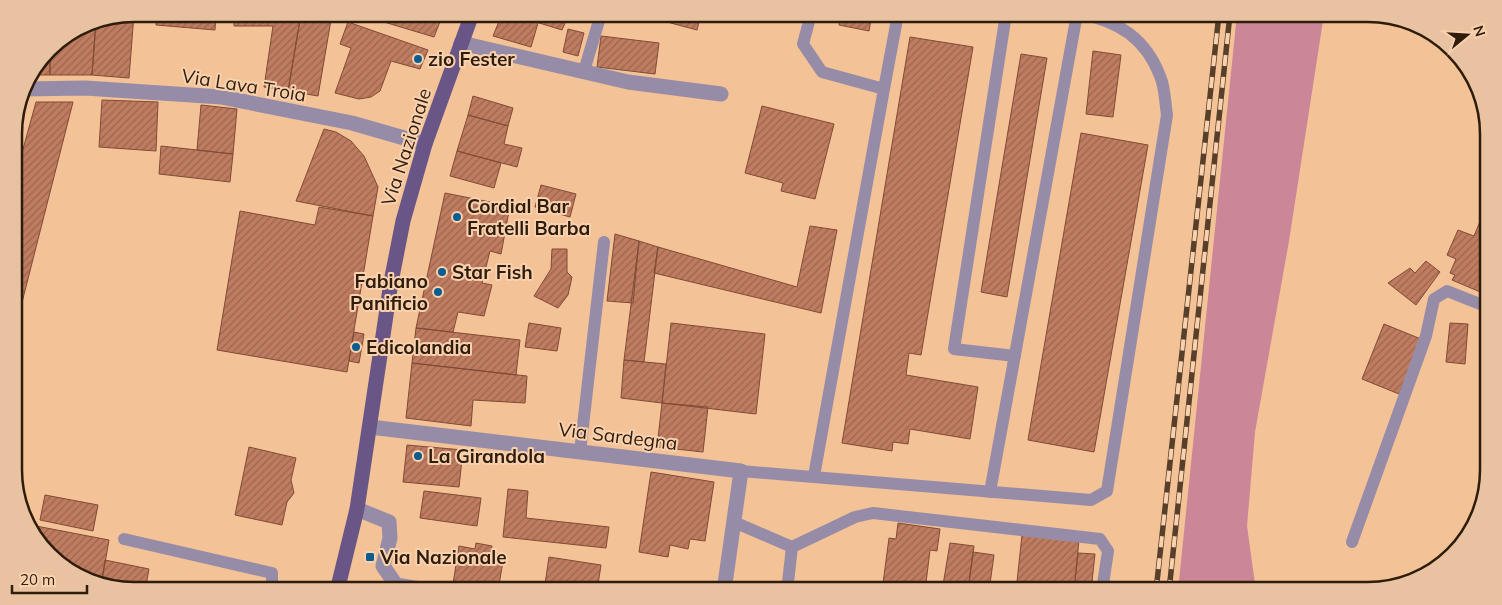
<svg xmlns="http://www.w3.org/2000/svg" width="1502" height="605" font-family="Mulish,sans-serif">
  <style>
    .green { fill: #cb8698 }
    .building { fill: url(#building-hatch); stroke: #814b35 }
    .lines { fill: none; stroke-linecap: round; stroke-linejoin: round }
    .lane { stroke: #978ca8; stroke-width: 12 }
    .street { stroke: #978ca8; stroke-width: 15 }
    .primary { stroke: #6a5686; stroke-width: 15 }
    .rail-casing { stroke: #583f29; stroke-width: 5.5 }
    .rail { stroke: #f9d1ae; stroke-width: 4; stroke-dasharray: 11; stroke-linecap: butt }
    .poi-dot { fill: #095d8f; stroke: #f9d1ae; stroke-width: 2 }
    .labels { text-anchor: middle; stroke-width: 4; stroke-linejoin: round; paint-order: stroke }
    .poi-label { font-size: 19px; font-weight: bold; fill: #2f1d0c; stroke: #f9d1ae; text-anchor: start }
    .street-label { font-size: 19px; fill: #2f1d0c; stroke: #f9d1ae }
    .rim { fill: none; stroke: #2f1d0c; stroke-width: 2.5 }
  </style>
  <defs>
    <pattern id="building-hatch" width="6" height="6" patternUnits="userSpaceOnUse" patternTransform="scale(1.25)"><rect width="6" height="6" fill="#bf7c61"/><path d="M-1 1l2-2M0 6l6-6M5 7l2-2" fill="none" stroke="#9c654e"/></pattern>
  </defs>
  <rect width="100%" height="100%" fill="#f3c296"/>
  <path class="green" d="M1237 14H1324L1289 241 1255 432 1247 526 1256 591H1178Z"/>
  <path class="building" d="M134 14 129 78 92 75 96 21Z
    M157 14H216L215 30 156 25Z
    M234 14H301L288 91 264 87 273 26H234Z
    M301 14H332L318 96 288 91Z
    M386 14H443L434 37 384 22Z
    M502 14H510L538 23 531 47 493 36Z
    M510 14H569L562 30Z
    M637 14H701L697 30Z
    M841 14H872L869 31 839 25Z
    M96 21 92 75H50V50L55 44 89 23Z
    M348 22 428 50 420 69 391 61 380 91 371 97 359 99 335 93 351 48 340 44Z
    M568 29 584 33 578 56 563 52Z
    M601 36 659 43 655 74 597 67Z
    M910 37 973 47 921 355 909 353 906 375 978 387 970 439 910 429 908 444 893 442 892 451 842 443Z
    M50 50V75H31Z
    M1093 51 1121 55 1113 117 1086 114Z
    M1021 54 1047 58 1007 297 981 292Z
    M473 96 513 108 508 126 468 115Z
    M102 100 158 102 156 151 99 147Z
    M36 102H73L17 322 15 321 14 158 20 160Z
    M201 105 237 109 233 154 197 150Z
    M762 106 834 124 815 199 781 191 783 183 745 173Z
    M468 115 508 126 504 144 522 148 517 167 457 151Z
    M324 129 336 132 351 141 364 156 378 187 373 216 296 201Z
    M1081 133 1148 145 1094 452 1028 440Z
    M161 146 233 154 230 182 159 174Z
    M457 151 501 163 494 188 450 176Z
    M541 185 576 194 570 217 535 207Z
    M445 193 510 206 501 254 490 251 482 283 492 285 484 316 458 312 453 332 416 328Z
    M319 207 373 216 347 372 217 350 240 211 315 225Z
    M1483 214 1486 215 1485 294 1452 280 1455 275 1450 273 1456 259 1447 255 1458 230 1474 236Z
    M810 226 837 230 821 313 654 273 658 247 797 287Z
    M615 234 639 241 633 303 607 301Z
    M639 241 658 247 644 362 624 360Z
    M552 249H567V272L572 277 568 295 558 308 534 296 551 269Z
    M1426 261 1440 272 1416 305 1388 283 1410 268 1415 273Z
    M529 323 561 328 557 351 525 347Z
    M671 323 765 334 756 414 662 403Z
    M1450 323 1468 324 1465 364 1446 362Z
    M1384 324 1421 339 1399 394 1362 379Z
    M416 328 520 340 516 375 412 363Z
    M354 332 364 334 359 363 349 361Z
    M624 360 666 364 662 403 621 398Z
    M412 363 527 376 525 403 473 400 471 426 406 418Z
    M662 403 708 407 703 452 657 447Z
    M407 445 463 450 459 487 403 482Z
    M249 447 296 458 291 480 294 493 287 502 282 525 235 515Z
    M651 472 714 482 705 541 690 539 688 549 670 545 668 557 639 552Z
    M508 489 528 491 526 518 609 527 606 548 503 537Z
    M424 491 481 498 477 526 420 518Z
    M45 495 98 505 93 531 40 520Z
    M898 523 940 529 937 551 930 550 925 591H882L889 538 896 539Z
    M36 526 109 540 101 586 95 585 44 550 35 533Z
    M1022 535 1079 540 1074 591H1016Z
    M476 543 492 546 491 552 504 555 498 591 452 590 459 546 475 549Z
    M950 543 974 546 968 591H942Z
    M973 552 994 555 989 591 968 590Z
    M1078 553 1095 554 1091 591H1074Z
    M549 557 601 565 597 591H544Z
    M105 560 149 569 145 591 101 586Z"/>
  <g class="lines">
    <path class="lane" d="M811 14 803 44 822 72 884 89 898 14
      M1006 14 954 349 1015 356
      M584 71 601 14
      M580 452 604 242
      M741 471 1091 500 1107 491 1167 115C1165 102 1165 87 1160 76 1146 39 1119 21 1081 14
      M814 476 884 89
      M990 492 1077 14
      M734 522 792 547 787 591
      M124 539 272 573V591
      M1352 542 1426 336 1434 299 1447 291 1485 306
      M792 547 855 517 873 513 1100 539 1108 551 1102 591"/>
    <path class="street" d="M461 43 628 82 721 94
      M24 89 85 88 221 97 352 123 425 144
      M370 427 741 471 724 591
      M357 509 389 522 390 538 383 566 396 585 432 591"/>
    <path class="primary" d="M337 591 357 509 391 282 403 221 425 144 472 14"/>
    <g class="rail-casing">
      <path id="rail" d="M1156 591 1219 14
        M1169 591 1230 14"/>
    </g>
    <use href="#rail" class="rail"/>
  </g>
  <g class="poi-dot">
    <circle cx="418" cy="59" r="5"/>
    <circle cx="457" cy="217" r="5"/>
    <circle cx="442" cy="272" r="5"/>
    <circle cx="438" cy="292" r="5"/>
    <circle cx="356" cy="347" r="5"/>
    <circle cx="418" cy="456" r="5"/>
    <rect x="365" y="552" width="10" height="10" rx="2.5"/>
  </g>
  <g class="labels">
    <g class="poi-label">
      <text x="428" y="66">zio Fester</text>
      <text x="467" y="213">Cordial Bar<tspan x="467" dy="22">Fratelli Barba</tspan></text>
      <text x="452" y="279">Star Fish</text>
      <text x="428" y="288" text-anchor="end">Fabiano<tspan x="428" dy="22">Panificio</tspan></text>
      <text x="366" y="354">Edicolandia</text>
      <text x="428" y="463">La Girandola</text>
      <text x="380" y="564">Via Nazionale</text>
    </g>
    <g class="street-label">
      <text transform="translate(244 85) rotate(9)" y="7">Via Lava Troia</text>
      <text transform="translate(406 147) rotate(-72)" y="7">Via Nazionale</text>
      <text transform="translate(618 436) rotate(7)" y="7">Via Sardegna</text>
    </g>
  </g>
  <path d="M0 0H1502V605H0ZM134 22H1368A112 112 0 0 1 1480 134V470A112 112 0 0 1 1368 582H134A112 112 0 0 1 22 470V134A112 112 0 0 1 134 22Z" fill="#e9c3a1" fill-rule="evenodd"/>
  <path class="rim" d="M134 22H1368A112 112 0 0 1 1480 134V470A112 112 0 0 1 1368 582H134A112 112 0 0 1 22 470V134A112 112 0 0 1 134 22Z"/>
  <g transform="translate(1467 35) rotate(72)" stroke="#f9d1ae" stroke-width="4" paint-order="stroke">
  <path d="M0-4L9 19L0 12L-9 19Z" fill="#2f1d0c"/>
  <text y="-8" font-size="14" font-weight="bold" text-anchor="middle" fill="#2f1d0c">N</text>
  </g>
  <path d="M12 585v8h75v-8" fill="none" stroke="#2f1d0c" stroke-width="2.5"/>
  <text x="20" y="585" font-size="15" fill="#2f1d0c" stroke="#f9d1ae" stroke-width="4" paint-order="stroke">20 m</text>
</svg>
